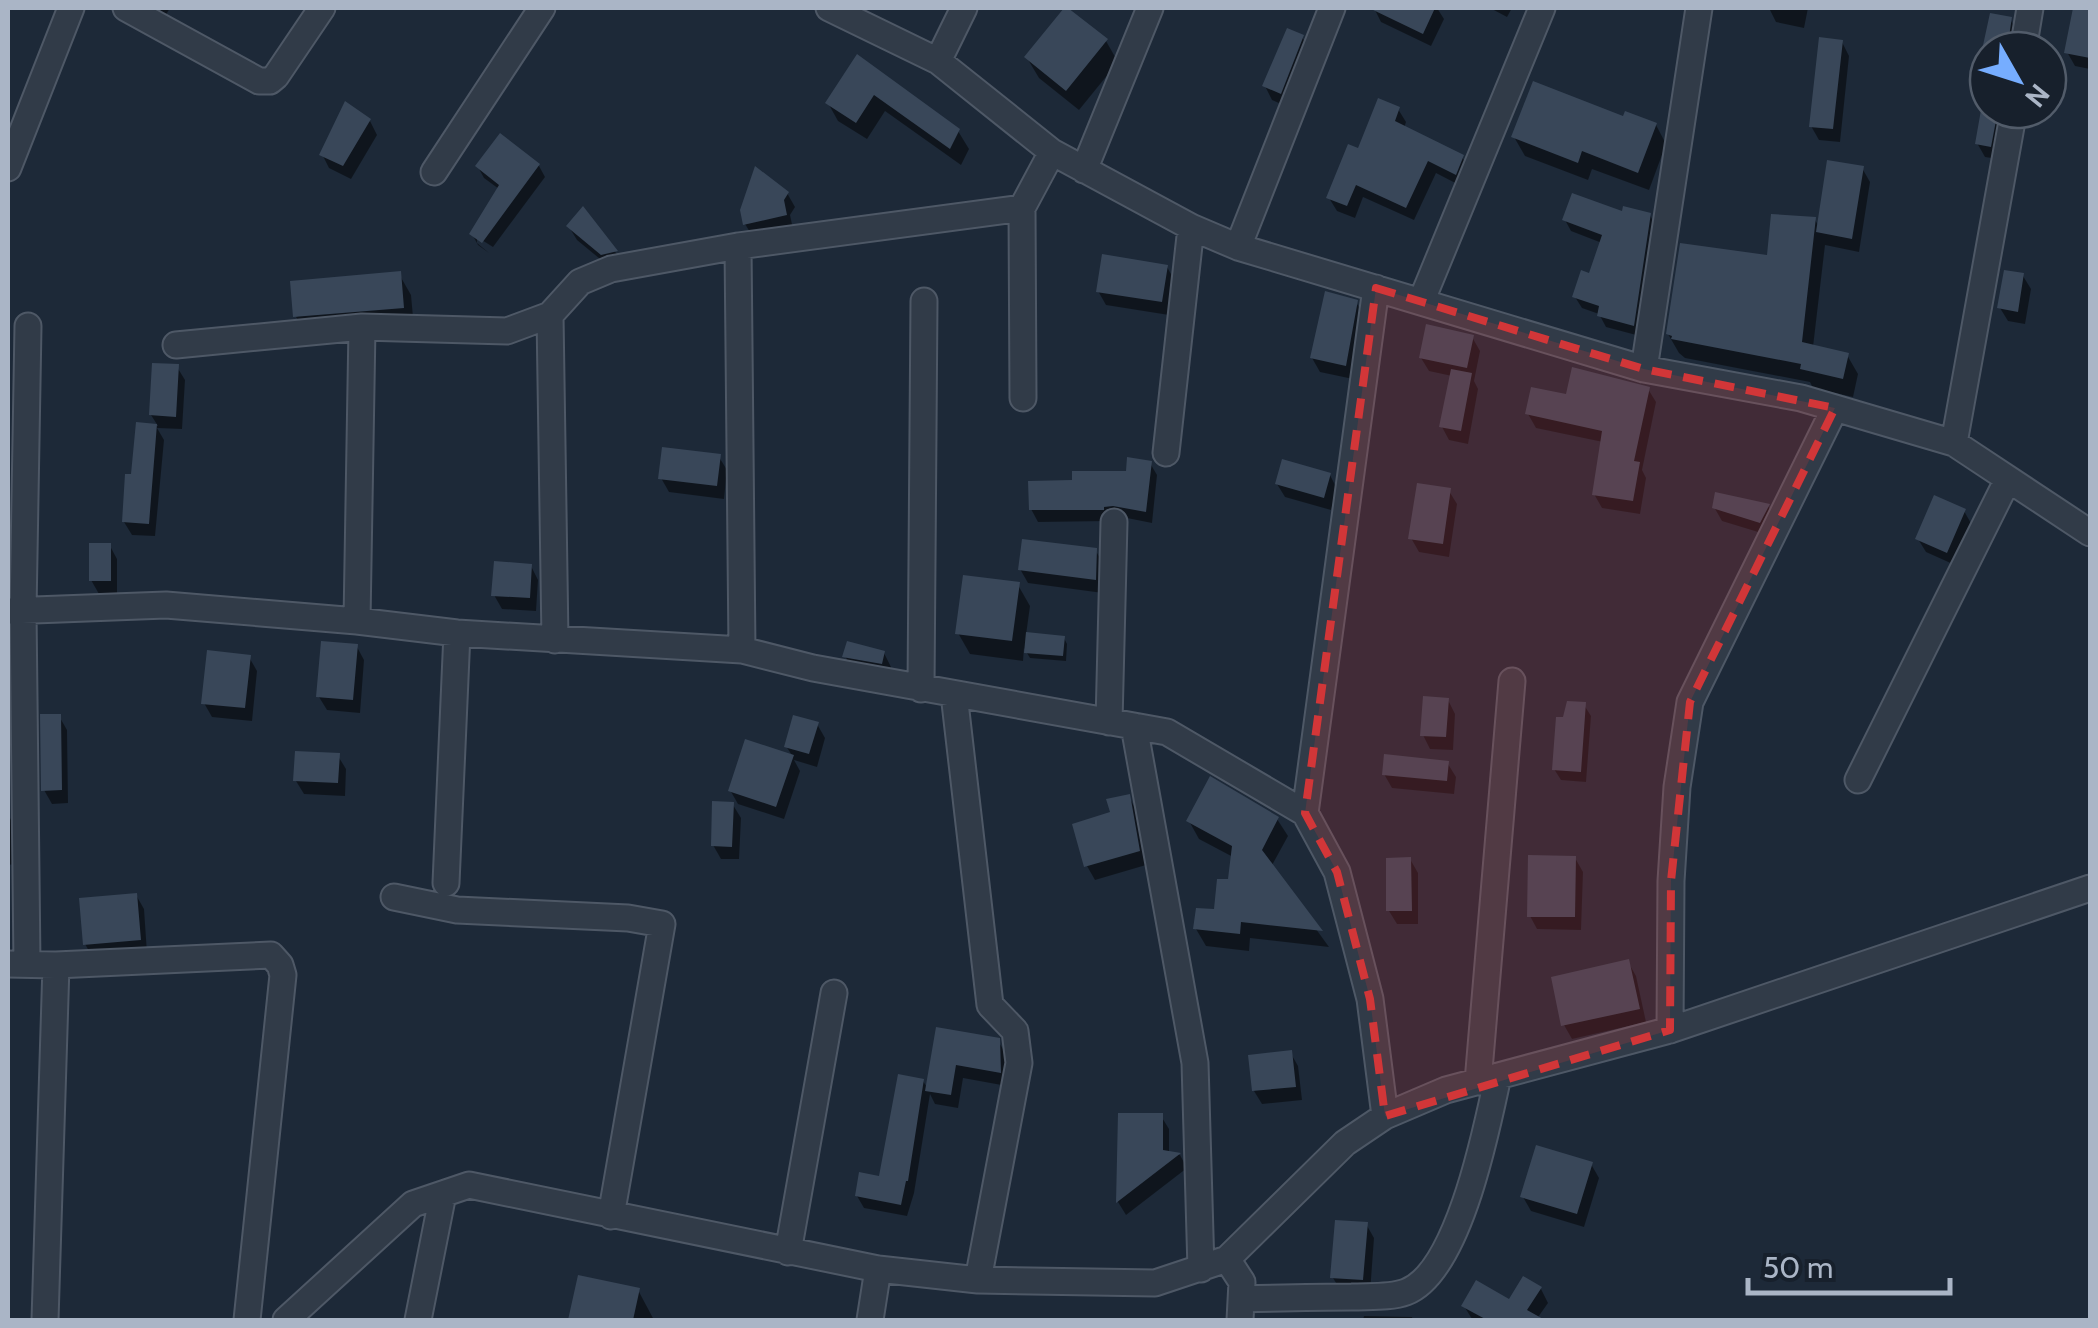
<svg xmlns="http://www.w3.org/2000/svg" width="2098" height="1328" font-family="Cabin,sans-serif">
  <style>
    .shadow { fill: #0007 }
    .building { fill: #394759 }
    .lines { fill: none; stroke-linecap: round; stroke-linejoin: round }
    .street-casing { stroke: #4e5866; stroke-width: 29 }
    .street { stroke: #313b48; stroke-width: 25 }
    .marked { fill: #d23638; fill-opacity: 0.2; stroke: #d23638; stroke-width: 8; stroke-dasharray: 20 12; stroke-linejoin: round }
  </style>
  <rect width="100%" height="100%" fill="#1d2938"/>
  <path class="shadow" d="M147 8H170L164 18Z
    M1374 8H1437L1444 19 1431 46 1381 22Z
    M1490 8H1512L1507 17Z
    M1769 8H1808L1804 28 1776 22Z
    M1992 15 2010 19 2018 33 2016 50H1988V68L1983 59Z
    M2071 31 2090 35V69L2075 66 2067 52Z
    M1302 37 1310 51 1288 107 1272 100 1265 86Z
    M1106 41 1118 62 1079 110 1039 78 1027 58Z
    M1842 42 1849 56 1840 142 1819 140 1811 126Z
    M858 57 958 131 969 149 961 165 885 111 867 139 838 121 828 103Z
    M1988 87V110H2014L1998 159 1985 157 1977 143Z
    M1398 109 1406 122 1404 128 1462 157 1470 171 1463 187 1436 173 1414 220 1363 197 1355 218 1337 211 1329 198 1359 151Z
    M1624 120 1656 125 1666 144 1649 190 1592 169 1588 180 1525 156 1514 137Z
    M370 121 377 135 351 179 329 168 322 154Z
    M539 166 545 177 493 247 477 237V243L489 253 478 245 472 234 499 189 484 178 478 167Z
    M1862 168 1870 182 1859 252 1825 245 1813 347 1847 355 1858 374 1853 397 1813 388 1810 382 1685 358 1679 353 1668 334 1815 220 1820 228Z
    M787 193 795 207 790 215 793 229 753 237 745 224Z
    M583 210 616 253 623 265 611 268 577 240 569 227Z
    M1623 214 1650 215 1656 227 1640 336 1606 327 1599 314 1582 308 1575 297 1590 276 1602 243 1571 231 1565 220Z
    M1167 267 1175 281 1169 315 1106 305 1098 291Z
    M399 274 411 295 414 328 308 337 296 317Z
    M2023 276 2031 289 2025 324 2008 321 2000 308Z
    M1356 302 1364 316 1353 379 1320 372 1312 358Z
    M1472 337 1480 351 1474 381 1478 389 1468 444 1449 440 1442 427 1452 376 1429 371 1421 358Z
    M177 367 185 380 182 429 157 428 164 440 155 536 132 535 124 522 133 477 138 425 158 426 151 415Z
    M1648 389 1656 402 1642 470 1646 478 1640 514 1602 508 1594 494 1603 442 1536 428 1528 414 1568 397Z
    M719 457 727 470 724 499 669 492 661 478Z
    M1150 463 1157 475 1152 523 1122 517 1109 521 1038 522 1031 509 1074 482 1128 474Z
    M1330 475 1337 489 1331 510 1285 497 1277 484Z
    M1449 491 1457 504 1449 557 1419 552 1411 538Z
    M1768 506 1776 519 1768 535 1722 521 1714 507Z
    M1964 511 1972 525 1955 565 1926 552 1918 539Z
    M110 546 117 559V594H99L91 580Z
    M1096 551 1103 564V593L1028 583 1020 569Z
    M531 566 538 580 536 611 502 609 494 595Z
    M1018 585 1030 606 1026 635 1064 638 1067 644 1066 661 1030 658 1024 648 1023 661 970 654 958 633Z
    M8 634 13 644 14 711H8Z
    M357 647 364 660 360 713 327 710 319 697Z
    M884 653 891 667 889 676 853 670 845 656Z
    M249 657 257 671 252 721 212 717 204 703Z
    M1448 700 1455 714 1453 750 1430 749 1423 735Z
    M1584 705 1591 716 1586 782 1561 780 1554 769 1565 720Z
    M59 716 67 730 68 803 52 804 44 790Z
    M817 724 825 738 817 767 794 760 800 771 784 819 738 804 730 790 793 757 786 746Z
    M338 756 346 769 345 796 304 794 296 781Z
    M1448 764 1456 777 1454 794 1392 788 1384 774Z
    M1129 797 1136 810 1146 865 1095 880 1087 866Z
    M733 805 741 818 739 859H721L713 845Z
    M8 814 13 824 15 864 8 865Z
    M1277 819 1288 836 1271 867 1329 947 1250 938 1249 951 1206 946 1196 929 1216 912 1230 882 1233 857 1199 839 1189 821Z
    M1575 858 1583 872 1581 930 1537 929 1530 916Z
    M1410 859 1418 873V924H1397L1389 911Z
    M136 895 144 909 147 953 93 958 85 944Z
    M1628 962 1636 976 1646 1022 1572 1039 1564 1025Z
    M938 1030 998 1041 1006 1054 1007 1086 963 1078 958 1108 935 1104 930 1094 914 1193 907 1216 864 1208 857 1196 881 1179 923 1081 928 1089Z
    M1290 1052 1298 1066 1302 1100 1262 1104 1254 1091Z
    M1120 1116H1161L1169 1129V1154L1180 1155 1187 1168 1126 1215 1118 1202Z
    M1591 1164 1599 1178 1584 1227 1531 1211 1523 1197Z
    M1366 1224 1374 1238 1370 1293 1341 1291 1333 1278Z
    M580 1278 638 1290 654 1320H571Z
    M1524 1279 1541 1289 1548 1303 1536 1320 1472 1319 1464 1306 1510 1303Z
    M1364 1316 1412 1317 1413 1320H1363Z"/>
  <path class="building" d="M1064 8H1068L1108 39 1066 91 1024 57Z
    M1369 8H1435L1423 34Z
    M2073 8H2090V58L2064 53Z
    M1990 13 2012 17 2007 50H1982Z
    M1287 28 1304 35 1281 94 1262 86Z
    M1819 37 1843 40 1833 129 1809 127Z
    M857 54 960 129 950 149 874 95 856 123 825 103Z
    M1533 81 1623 116 1625 111 1657 123 1638 173 1582 151 1578 163 1511 137Z
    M1378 98 1400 107 1395 121 1464 155 1456 175 1428 161 1406 208 1356 185 1347 206 1326 198 1348 144 1358 148Z
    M345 101 371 119 343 166 319 155Z
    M1981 110H1998L1991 147 1975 144Z
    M500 133 540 164 482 243 469 234 499 185 475 166Z
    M1827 160 1864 166 1852 239 1816 232Z
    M755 166 789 192 784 200 787 215 743 225 740 210Z
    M1572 193 1622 211 1623 206 1651 213 1634 326 1597 316 1599 306 1572 297 1581 270 1589 273 1602 235 1562 220Z
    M583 206 618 251 601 255 566 226Z
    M1771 214 1816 217 1802 342 1849 353 1843 379 1800 369 1801 364 1671 339 1672 336 1666 334 1680 243 1767 255Z
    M1102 254 1168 265 1162 302 1096 292Z
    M2004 270 2024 273 2018 312 1997 308Z
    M401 271 404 308 293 317 290 281Z
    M1325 291 1358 300 1346 366 1310 358Z
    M1426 324 1474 335 1467 368 1419 358Z
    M152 363 179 364 176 417 149 415Z
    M1572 367 1650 387 1634 461 1640 462 1633 501 1592 495 1602 431 1525 414 1531 387 1566 394Z
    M1451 369 1472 373 1461 431 1439 427Z
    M136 422 157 424 149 524 122 522 125 474H131Z
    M662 447 721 454 717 486 658 479Z
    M1127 457 1152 461 1146 512 1113 506 1104 507V510H1029L1028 481 1072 480V471H1126Z
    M1282 459 1331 473 1324 498 1275 484Z
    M1417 483 1451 488 1443 544 1408 539Z
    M1715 492 1770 504 1760 523 1712 508Z
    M1934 495 1966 509 1947 553 1915 539Z
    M1022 539 1097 548 1096 580 1018 570Z
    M89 543H111V581H89Z
    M494 561 532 564 530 598 491 596Z
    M963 575 1020 582 1012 641 955 634Z
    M1026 632 1065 636 1063 656 1024 653Z
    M321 641 358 644 353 700 316 697Z
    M847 641 885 651 882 664 842 657Z
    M207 650 251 655 245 708 201 704Z
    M1423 696 1449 698 1446 737 1420 736Z
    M1567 701 1586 702 1581 772 1552 770 1556 717H1563Z
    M40 714H61L62 790 41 791Z
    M793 715 819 722 809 754 784 747Z
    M745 739 794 755 776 807 728 791Z
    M295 751 340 753 338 783 293 781Z
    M1384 754 1449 761 1447 781 1382 775Z
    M1210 776 1279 817 1262 850 1323 931 1241 922 1240 934 1193 929 1196 908 1214 909 1217 879H1228L1232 846 1186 821Z
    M1130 794 1140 851 1084 867 1072 824 1110 812 1106 799Z
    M712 801 734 802 732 847 711 846Z
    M1528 855 1576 856 1575 917H1527Z
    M1411 857 1412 911H1386V858Z
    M137 893 141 940 83 945 79 898Z
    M1629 959 1640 1009 1561 1026 1551 977Z
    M936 1027 1000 1038 1001 1073 956 1065 951 1095 925 1091Z
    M1292 1050 1296 1087 1252 1091 1248 1055Z
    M898 1074 924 1079 908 1181H906L901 1205 855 1196 859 1172 879 1176Z
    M1118 1113H1163V1150L1181 1153 1116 1203Z
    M1536 1145 1593 1162 1577 1214 1520 1197Z
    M1335 1220 1368 1222 1363 1280 1330 1278Z
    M578 1275 640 1288 633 1320H568Z
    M1523 1276 1542 1287 1527 1310 1545 1320H1487L1461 1306 1476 1280 1509 1299Z"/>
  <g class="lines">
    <g class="street-casing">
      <path id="street" d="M126 8 259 81H270L276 76 322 8
        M829 8 938 61 1052 152 1191 227 1238 247 1644 369 1801 398 1954 443 2090 533
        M2023 50 2030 8
        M938 61 964 8
        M8 168 71 8
        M1084 170 1150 8
        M434 172 542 8
        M738 246 742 650
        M1238 247 1332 8
        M1421 302 1542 8
        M550 315 555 640
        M176 345 362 327 507 331 550 315 580 282 611 269 738 246 1022 208
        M1644 369 1699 8
        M1023 398 1022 208 1052 152
        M1954 443 2014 110
        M1166 453 1191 227
        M8 611 166 605 357 621 457 633 742 650 813 668 1167 732 1305 813 1337 872 1370 999 1385 1116
        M357 621 362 327
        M921 689 924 301
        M954 694 990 1005 1015 1031 1019 1063 978 1280
        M1109 722 1114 522
        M1134 726 1195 1063 1201 1269
        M1858 780 2008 479
        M1305 813 1376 288
        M446 883 457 633
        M394 897 457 910 628 918 662 924 611 1216
        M8 964 56 965 271 955 280 965 283 975 247 1320
        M27 964 23 611 28 326
        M1670 1030 1671 881 1677 787 1690 702 1835 408
        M1478 1082 1512 681
        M788 1252 834 993
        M1227 1259 1242 1282 1240 1320
        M1243 1299C1279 1298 1315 1297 1352 1297 1368 1296 1390 1298 1406 1292 1459 1272 1487 1127 1498 1076
        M45 1320 56 965
        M286 1320 413 1204 469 1185 878 1269 978 1280 1155 1283 1227 1259 1345 1143 1385 1116 1446 1090 1670 1030 2090 888
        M418 1320 443 1194
        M870 1320 878 1269"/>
    </g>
    <use href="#street" class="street"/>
  </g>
  <path class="marked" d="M1376 288 1644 369 1835 408 1690 702 1671 881 1670 1030 1385 1116 1370 999 1337 872 1305 813Z"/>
  <rect width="2098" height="1328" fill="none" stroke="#aab5c6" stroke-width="20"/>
  <g transform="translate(2018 80) rotate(129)"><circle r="48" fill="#17202c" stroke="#525c6a" stroke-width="2.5"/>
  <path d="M0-8L18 38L0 25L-18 38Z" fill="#76adff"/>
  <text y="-15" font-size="28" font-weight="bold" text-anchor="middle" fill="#aab5c6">N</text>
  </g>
  <path d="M1748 1278v15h202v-15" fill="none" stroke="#aab5c6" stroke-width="5"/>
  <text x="1763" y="1278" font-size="30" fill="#aab5c6" stroke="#17202c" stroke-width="8" paint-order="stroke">50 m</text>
</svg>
